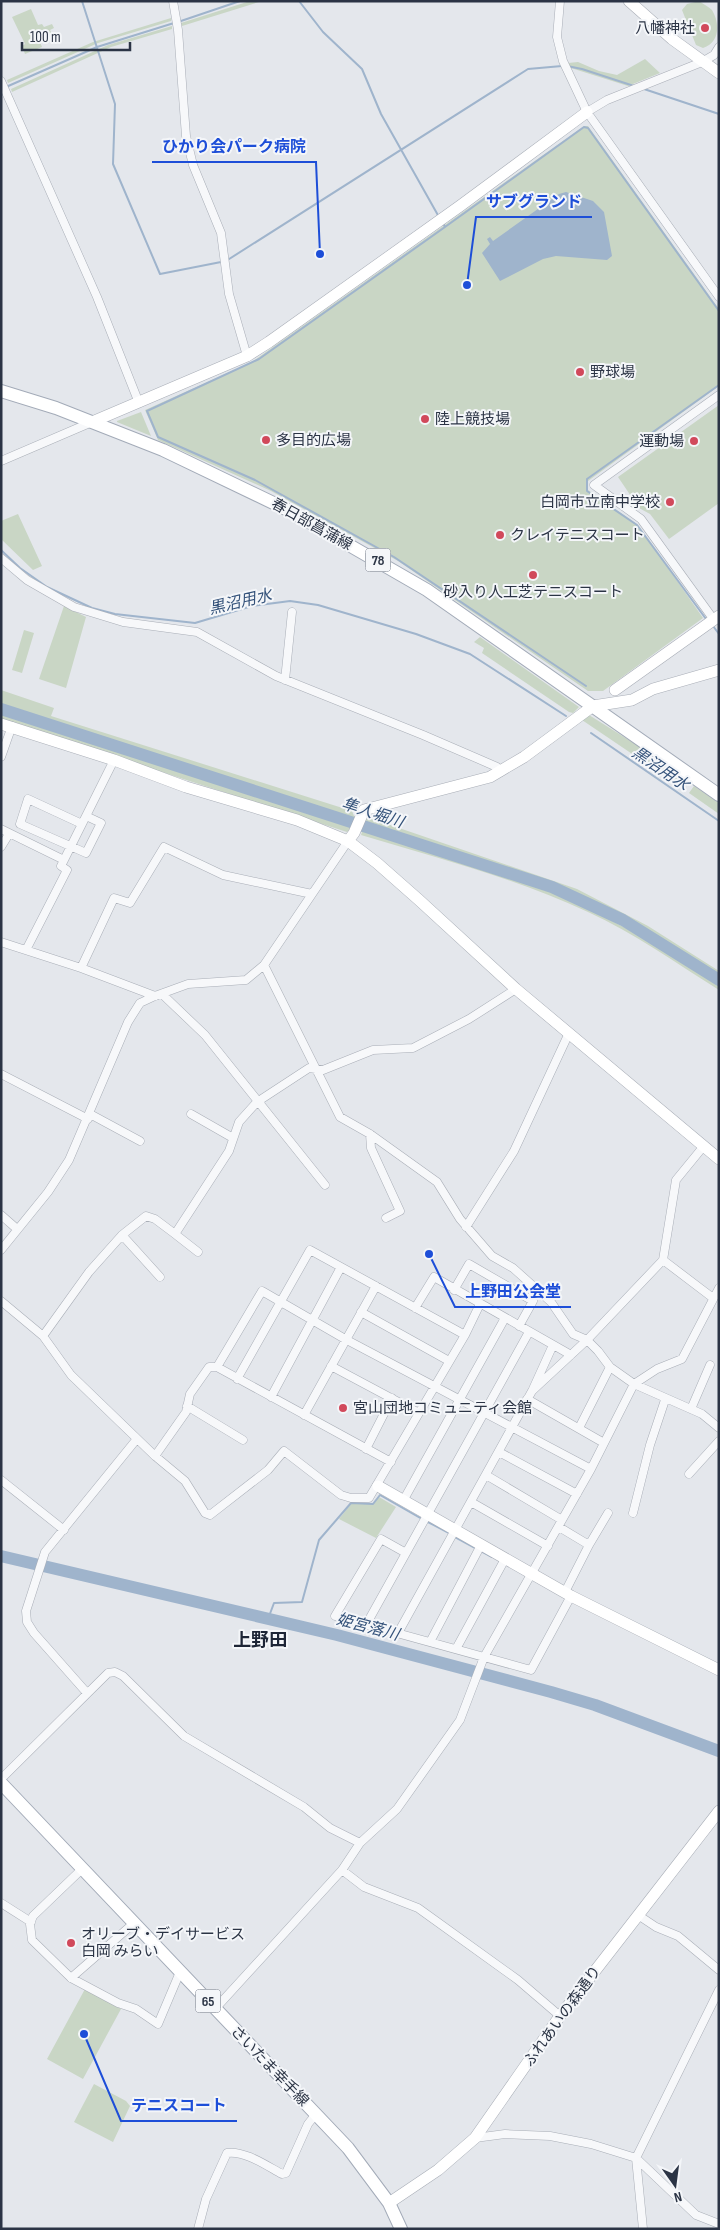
<svg xmlns="http://www.w3.org/2000/svg" width="720" height="2230" font-family="'Sofia Sans Condensed','Noto Sans JP',sans-serif">
  <style>
    .green { fill: #c9d6c5 }
    .water { fill: #9fb4cc }
    .lines { fill: none; stroke-linecap: round; stroke-linejoin: round }
    .stream { stroke: #9fb4cc; stroke-width: 2 }
    .river { stroke: #9fb4cc; stroke-width: 12 }
    .street-casing { stroke: #a9aeb7; stroke-width: 9 }
    .secondary-casing { stroke: #a9aeb7; stroke-width: 12 }
    .primary-casing { stroke: #a3abb8; stroke-width: 14 }
    .street { stroke: #f7f8fa; stroke-width: 8 }
    .secondary { stroke: #fff; stroke-width: 11 }
    .primary { stroke: #fff; stroke-width: 12 }
    .poi-dot { fill: #d1495b; stroke: #f4f6f9; stroke-width: 2 }
    .labels { text-anchor: middle; stroke-width: 4; stroke-linejoin: round; paint-order: stroke }
    .shield { fill: #f4f6f9; stroke: #676e7b; stroke-width: 1 }
    .shield-label { font-size: 14px; font-weight: bold; fill: #2b3445 }
    .poi-label { font-size: 15px; fill: #2b3445; stroke: #f4f6f9; text-anchor: start }
    .street-label { font-size: 15px; fill: #2b3445; stroke: #f4f6f9 }
    .water-label { font-size: 16px; font-style: italic; fill: #34527a; stroke: #f4f6f9 }
    .quarter-label { font-size: 18px; font-weight: bold; fill: #1d2536; stroke: #f4f6f9 }
    .leader { fill: none; stroke: #1d4ed8; stroke-width: 2 }
    .callout-dot { fill: #1d4ed8; stroke: #f4f6f9; stroke-width: 2 }
    .callout-label { font-size: 16px; text-anchor: middle; font-weight: bold; fill: #1d4ed8; stroke: #f4f6f9; stroke-width: 4; stroke-linejoin: round; paint-order: stroke }
  </style>
  <rect width="100%" height="100%" fill="#e4e7ec"/>
  <path class="green" d="M250 1H262L182 26 181 23Z
    M699 1C703 4 709 7 712 10 720 23 720 43 703 48L696 45 682 10 687 4Z
    M31 9 38 25 42 24 44 27 52 24 54 28 50 30 53 36 40 42 42 47 25 54 22 46 25 44 12 17Z
    M171 18V21L98 43 8 83 7 80 93 42Z
    M172 26V29L111 47 12 92 11 89 108 45Z
    M645 59 660 73 628 86 571 68 568 63 578 62 599 71 617 75Z
    M584 126H588L719 309V386L588 481V490L638 525 703 618 603 691H588L398 561 271 491 158 440 145 410 252 362Z
    M719 405V503L669 539 650 514 639 508 618 477Z
    M141 412 151 436 117 422V421Z
    M18 514 42 566 33 570 1 539V521Z
    M64 606 86 617 66 688 39 679Z
    M24 630 34 633 22 673 12 670Z
    M480 637 579 707 573 713 569 712 482 653 484 648 474 642Z
    M1 690 54 708 51 716 352 811 354 816 366 819 367 817 577 889 648 926 719 971V974L625 917 571 890 1 706Z
    M1 714 512 877 572 900 641 936 719 985V990C676 963 634 933 588 912 516 878 437 858 361 835L362 832 350 829 347 832 1 720Z
    M589 715 640 747 689 782 684 789 582 720Z
    M694 786 719 803V814L689 793Z
    M379 1497 396 1507 376 1538 339 1519 351 1504H373Z
    M85 1989 121 2009 83 2079 47 2059Z
    M94 2084 126 2101 130 2106 113 2142 74 2122Z"/>
  <path class="water" d="M566 192 593 201 604 212 612 256 607 260 556 256 543 259 500 281 482 253 490 244 487 239 490 237 493 241 559 194Z"/>
  <g class="lines">
    <path class="stream" d="M82 1 115 104 113 164 160 274 221 262
      M299 1 323 32 362 69 381 114 439 217
      M178 22 240 1
      M567 66 582 69 634 86
      M6 87 97 47 174 23
      M644 89 719 114
      M443 223 445 227 584 127 588 128 719 311
      M445 227 259 359 147 411 158 437 255 480 394 557 586 686
      M226 261 528 69 562 66
      M1 550 20 568 47 587 92 608 115 614 195 623 252 606 290 601 318 605 416 634 470 654 566 716
      M706 619 637 525 587 491V479L719 385
      M713 626 719 634
      M591 733 719 821
      M426 1521 451 1534
      M455 1537 477 1549
      M481 1551 492 1557
      M268 1619 274 1603 302 1602 319 1540 351 1503 373 1504 380 1495 422 1519"/>
    <path class="river" d="M1 709 552 887 623 920 719 980
      M1 1556 337 1635 551 1692 595 1705 719 1751"/>
    <g class="street-casing">
      <path id="street" d="M173 1 178 30 186 136 193 165 221 233 229 294 247 356
        M560 1 557 37 563 61 587 112 719 297
        M1 81 97 297 139 403
        M587 112 607 100 702 62 714 55 719 47
        M1 461 92 422
        M1 558 27 580 74 607 123 622 197 632 276 676 423 735 497 767 501 772
        M714 620 641 519 594 485 719 395
        M285 680 292 612
        M1 757 12 726
        M82 824 28 799 20 824 86 853 101 823 86 816
        M1 829 64 860
        M1 847 9 834
        M1 942 81 968 155 996
        M26 950 67 870 61 866 114 760
        M264 965 340 1117 370 1134 437 1182 460 1219 492 1256 513 1268 551 1302 573 1334 587 1340 598 1351 610 1367 634 1384 702 1414 719 1428
        M81 968 114 898 130 903 164 847 223 875 312 894
        M162 994 205 1035 325 1185
        M1 1074 88 1119
        M90 1114 140 1141
        M191 1114 233 1138
        M370 1134 371 1148 400 1211 386 1218
        M1 1215 17 1229
        M466 1227 514 1151 569 1033
        M175 1234 198 1252
        M122 1235 160 1277
        M1 1250 48 1192 69 1160 128 1022 140 1003 155 996 188 984 246 980 264 965 348 841
        M663 1260 713 1298
        M454 1290 469 1264 533 1301 519 1326
        M1 1301 43 1336 71 1375 155 1456 186 1412 190 1394 209 1367H217L391 1462
        M415 1308 434 1277 571 1355
        M361 1312 449 1361
        M43 1336 89 1272 122 1235 146 1216 155 1219 175 1234 229 1151 239 1122 257 1102 309 1068 323 1070 373 1050 413 1048 469 1019 516 989
        M331 1366 419 1413
        M217 1367 262 1291 345 1339 591 1469
        M237 1379 310 1250 465 1335
        M533 1389 553 1345
        M271 1397 341 1267
        M527 1399 604 1443
        M187 1406 243 1440
        M691 1409 710 1365
        M304 1415 376 1286
        M579 1428 610 1367
        M366 1449 392 1398
        M499 1452 577 1494
        M155 1456 185 1481 205 1513 210 1515 268 1470 284 1451 341 1495 351 1498H369L465 1335 480 1304
        M689 1474 719 1441
        M486 1475 562 1520
        M1 1480 64 1530
        M403 1501 505 1318
        M471 1502 548 1546
        M633 1513 650 1445 665 1400
        M559 1527 589 1545 565 1592
        M589 1545 608 1513
        M406 1553 381 1539 335 1616 531 1670 571 1596
        M366 1625 529 1332
        M398 1633 532 1391 587 1340 663 1260 676 1180 703 1147
        M430 1642 481 1545
        M456 1649 505 1559
        M87 1693 34 1633 27 1622 26 1611 45 1552 136 1440
        M1 1779 108 1673 115 1672 123 1676 184 1736 304 1807 330 1828 360 1843
        M82 1869 33 1916 30 1924 32 1940 71 1978 118 2003 136 2009 158 2024 180 1972
        M342 1870 364 1887 418 1908 518 1980 560 2016
        M1 1903 31 1922
        M638 1915 656 1927 678 1936 719 1970
        M71 1978 134 1923
        M215 2009 342 1870 360 1843 397 1809 460 1720 484 1657 591 1469 634 1384 657 1369 682 1359 719 1288
        M475 2138 505 2134 550 2136 591 2144 636 2158 696 2215 719 2224
        M198 2229 206 2199 227 2153C244 2150 267 2166 282 2174L286 2173 308 2124 316 2114
        M643 2229 636 2158 719 1990"/>
    </g>
    <g class="secondary-casing">
      <path id="secondary" d="M629 1 672 39 719 73
        M92 422 247 356 269 342 460 206 587 112
        M615 690 719 616
        M1 724 114 760 186 787 297 820 348 841 377 863 419 900 516 989 719 1159
        M348 841 354 833 364 810 490 777 524 757 593 706 632 700 653 689 719 670
        M378 1486 571 1596 719 1670
        M389 2203 438 2170 475 2138 560 2016 719 1811"/>
    </g>
    <g class="primary-casing">
      <path id="primary" d="M1 391 56 408 163 450 290 511 427 590 719 795
        M1 1783 348 2148 389 2203 401 2229"/>
    </g>
    <use href="#street" class="street"/>
    <use href="#secondary" class="secondary"/>
    <use href="#primary" class="primary"/>
  </g>
  <g class="poi-dot">
    <circle cx="705" cy="28" r="5"/>
    <circle cx="580" cy="372" r="5"/>
    <circle cx="425" cy="419" r="5"/>
    <circle cx="266" cy="440" r="5"/>
    <circle cx="694" cy="441" r="5"/>
    <circle cx="670" cy="502" r="5"/>
    <circle cx="500" cy="535" r="5"/>
    <circle cx="533" cy="575" r="5"/>
    <circle cx="343" cy="1408" r="5"/>
    <circle cx="71" cy="1943" r="5"/>
  </g>
  <g class="labels">
    <g class="shield">
      <rect x="365.5" y="548.5" width="25" height="23" rx="4"/>
      <rect x="195.5" y="1989.5" width="25" height="23" rx="4"/>
    </g>
    <g class="shield-label">
      <text x="378" y="565">78</text>
      <text x="208" y="2006">65</text>
    </g>
    <g class="poi-label">
      <text x="695" y="33" text-anchor="end">八幡神社</text>
      <text x="590" y="377">野球場</text>
      <text x="435" y="424">陸上競技場</text>
      <text x="276" y="445">多目的広場</text>
      <text x="684" y="446" text-anchor="end">運動場</text>
      <text x="660" y="507" text-anchor="end">白岡市立南中学校</text>
      <text x="510" y="540">クレイテニスコート</text>
      <text x="533" y="597" text-anchor="middle">砂入り人工芝テニスコート</text>
      <text x="353" y="1413">宮山団地コミュニティ会館</text>
      <text x="81" y="1939">オリーブ・デイサービス<tspan x="81" dy="17">白岡 みらい</tspan></text>
    </g>
    <g class="street-label">
      <text transform="translate(312 524) rotate(29)" y="5">春日部菖蒲線</text>
      <text transform="translate(562 2016) rotate(-54)" y="5">ふれあいの森通り</text>
      <text transform="translate(270 2066) rotate(46)" y="5">さいたま幸手線</text>
    </g>
    <g class="water-label">
      <text transform="translate(240 601) rotate(-13)" y="6">黒沼用水</text>
      <text transform="translate(661 768) rotate(34)" y="6">黒沼用水</text>
      <text transform="translate(373 812) rotate(18)" y="6">隼人堀川</text>
      <text transform="translate(368 1626) rotate(15)" y="6">姫宮落川</text>
    </g>
    <g class="quarter-label">
      <text x="260" y="1646">上野田</text>
    </g>
  </g>
  <path class="leader" d="M320 254L316 162H152M467 285L476 217H592M429 1254L455 1307H571M84 2034L121 2121H237"/>
  <g class="callout-dot">
    <circle cx="320" cy="254" r="5"/>
    <circle cx="467" cy="285" r="5"/>
    <circle cx="429" cy="1254" r="5"/>
    <circle cx="84" cy="2034" r="5"/>
  </g>
  <g class="callout-label">
    <text x="234" y="152">ひかり会パーク病院</text>
    <text x="534" y="207">サブグランド</text>
    <text x="513" y="1297">上野田公会堂</text>
    <text x="179" y="2111">テニスコート</text>
  </g>
  <rect width="720" height="2230" fill="none" stroke="#2b3445" stroke-width="5"/>
  <g transform="translate(675 2185) rotate(166)" stroke="#f4f6f9" stroke-width="4" paint-order="stroke">
  <path d="M0-4L9 19L0 12L-9 19Z" fill="#2b3445"/>
  <text y="-8" font-size="14" font-weight="bold" text-anchor="middle" fill="#2b3445">N</text>
  </g>
  <path d="M22 42v8h108v-8" fill="none" stroke="#2b3445" stroke-width="2.5"/>
  <text x="30" y="42" font-size="15" fill="#2b3445" stroke="#f4f6f9" stroke-width="4" paint-order="stroke">100 m</text>
</svg>
